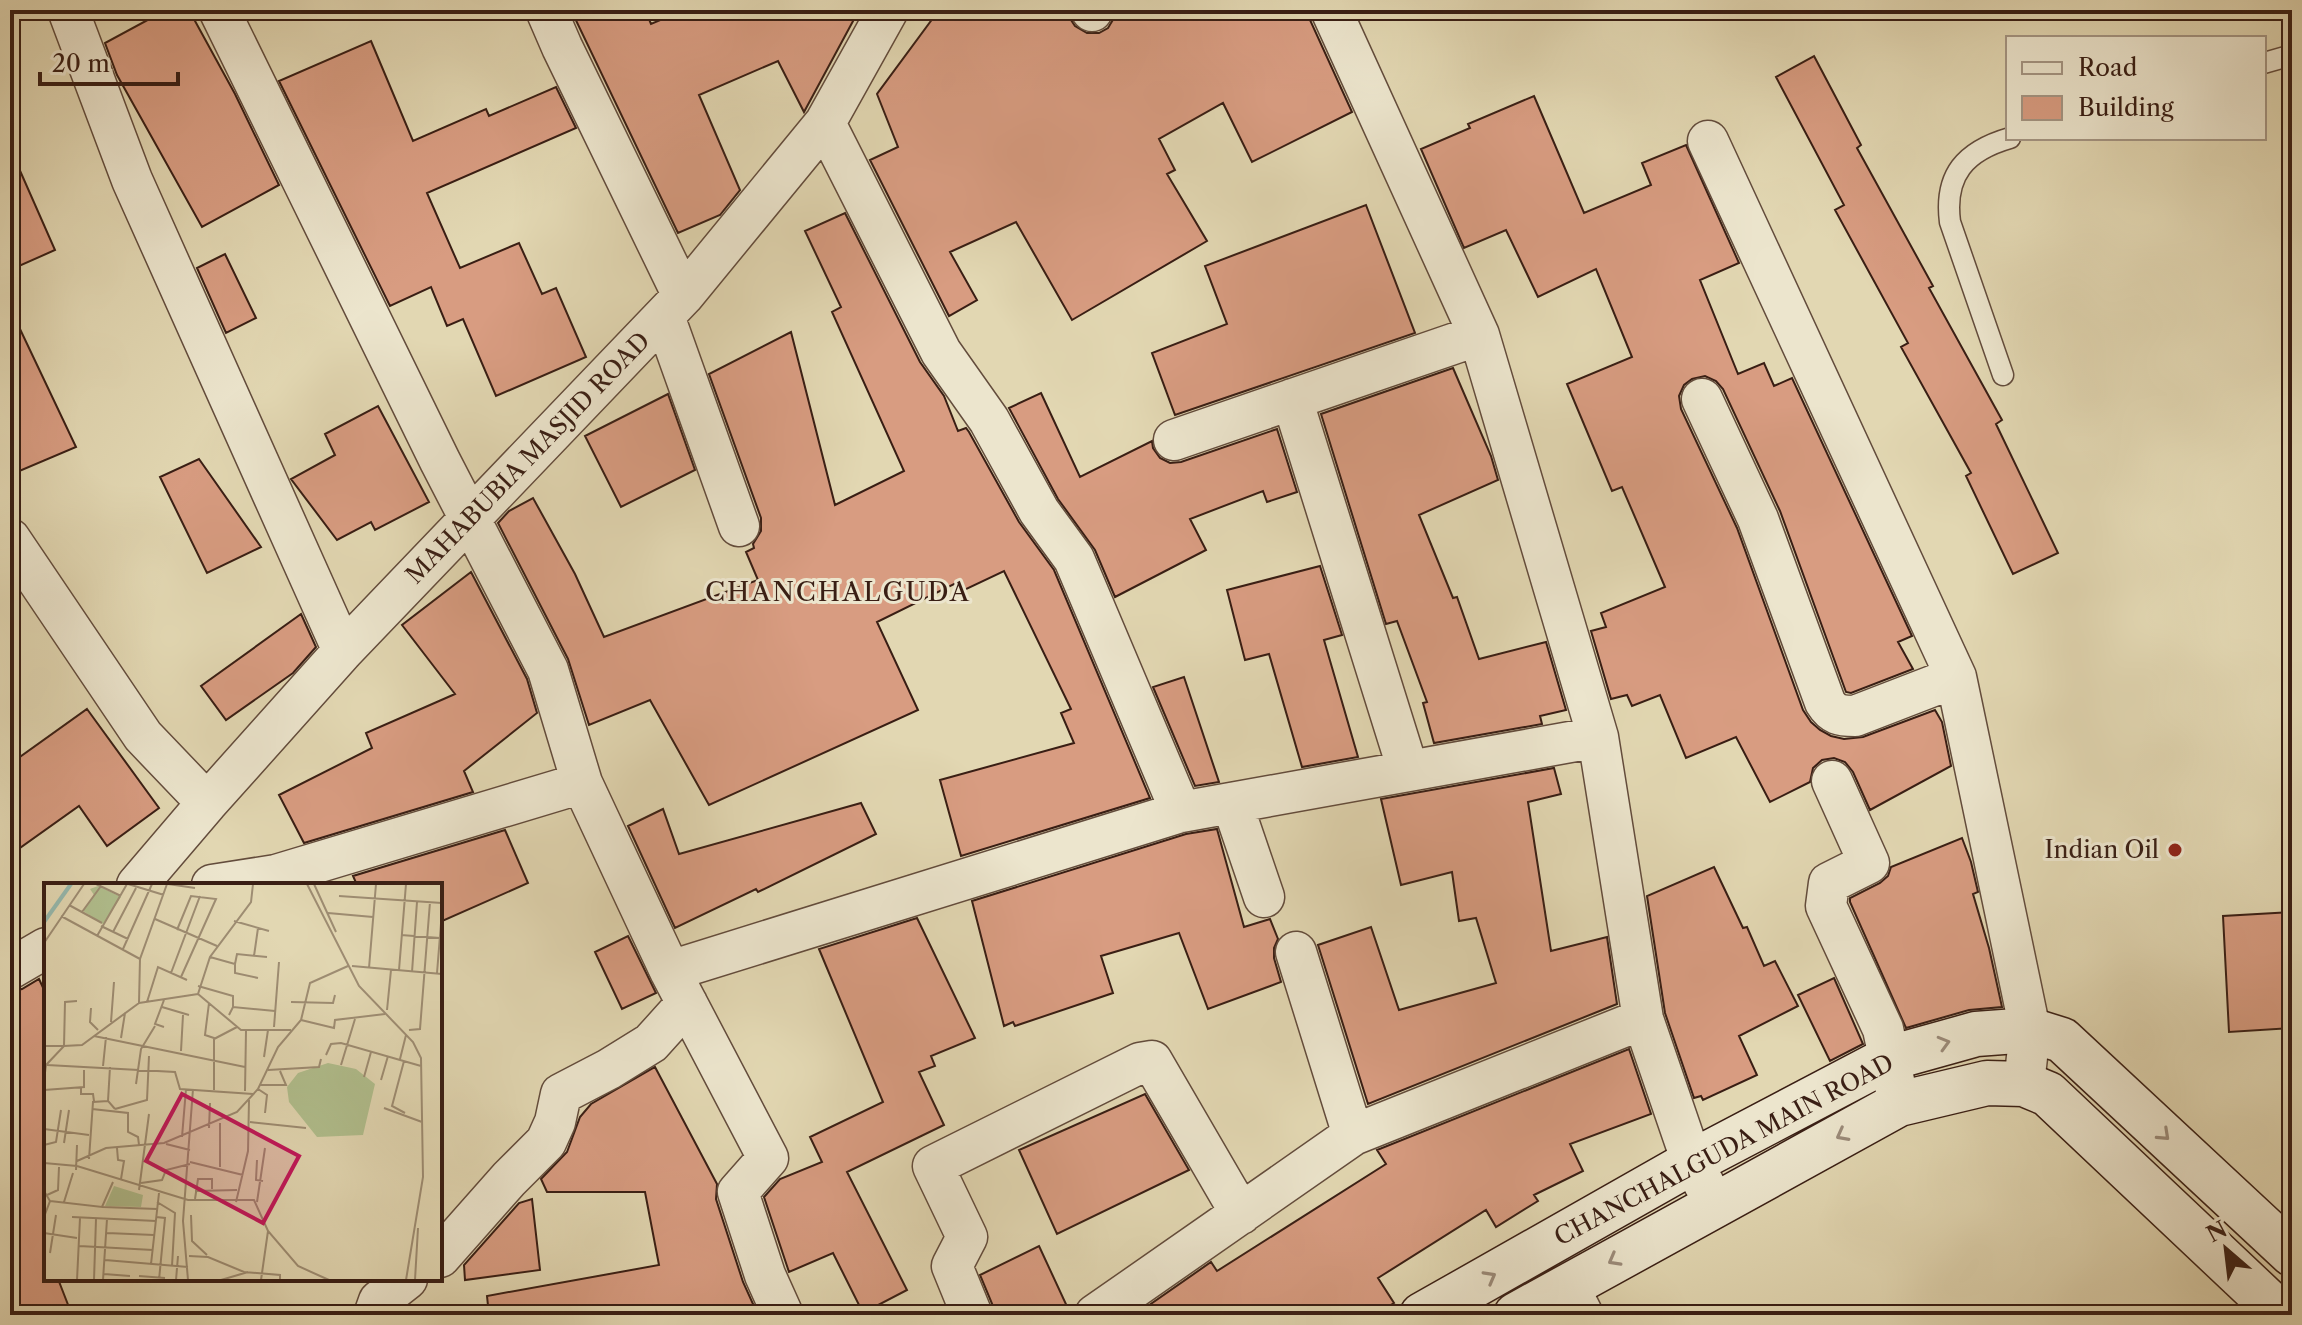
<svg xmlns="http://www.w3.org/2000/svg" width="2302" height="1325" font-family="'Libre Caslon Text',serif">
  <style>
    .building { fill: #d89c81; stroke: #391e14; stroke-width: 2 }
    .lines { fill: none; stroke-linecap: round; stroke-linejoin: round }
    .lane-casing { stroke: #634c3c; stroke-width: 23 }
    .street-casing { stroke: #634c3c; stroke-width: 43 }
    .secondary-casing { stroke: #391e14; stroke-width: 47 }
    .lane { stroke: #ece5cd; stroke-width: 20 }
    .street { stroke: #ece5cd; stroke-width: 40 }
    .secondary { stroke: #ece5cd; stroke-width: 44 }
    .oneway { stroke: #9b8b7a }
    .poi-dot { fill: #8f2418; stroke: #ece5cd; stroke-width: 3 }
    .labels { text-anchor: middle; stroke-width: 6; stroke-linejoin: round; paint-order: stroke }
    .street-label { font-size: 24px; fill: #391e14; stroke: #ece5cd }
    .poi-label { font-size: 24px; fill: #391e14; stroke: #ece5cd; text-anchor: end }
    .neighbourhood-label { font-size: 26px; letter-spacing: 2px; fill: #391e14; stroke: #ece5cd }
    .inset-river { fill: none; stroke: #95b9ae; stroke-width: 4 }
    .inset-road { fill: none; stroke: #9e8d73; stroke-width: 2 }
    .view { fill: #c2185b; fill-opacity: 0.15; stroke: #c2185b; stroke-width: 4 }
    .inset-edge { fill: none; stroke: #391e14; stroke-width: 4 }
  </style>
  <rect width="100%" height="100%" fill="#e2d7b2"/>
  <filter id="stains"><feTurbulence type="fractalNoise" baseFrequency=".0025" numOctaves="4"/><feColorMatrix values="0 0 0 0 .2 0 0 0 0 .09 0 0 0 0 .02 0 0 0 .5 -.17"/></filter>
  <radialGradient id="worn" r=".72"><stop offset=".6" stop-color="#630" stop-opacity="0"/><stop offset="1" stop-color="#630" stop-opacity=".3"/></radialGradient>
  <path class="building" d="M166 10H189L235 94 279 185 202 227 117 75 105 43Z
    M571 10H645L651 24 684 10H859L804 112 778 61 699 95 740 190 720 215 678 233Z
    M939 10H1069V17L1075 26 1087 33H1099L1108 28 1114 18V10H1308L1310 20 1352 112 1252 162 1223 103 1159 139 1175 170 1167 174 1207 241 1072 320 1016 222 950 252 977 300 949 316 870 160 898 147 877 94Z
    M371 41 413 141 486 109 489 116 556 87 576 128 427 193 460 268 519 243 542 294 556 288 586 357 496 396 463 319 447 326 431 287 390 306 279 81Z
    M1814 56 1861 145 1857 148 1933 286 1929 288 2002 420 1996 424 2058 553 2013 574 1966 476 1971 473 1901 347 1908 343 1835 210 1844 205 1776 77Z
    M1534 96 1584 213 1651 185 1642 163 1686 145 1739 263 1700 280 1738 374 1764 363 1774 386 1792 378 1912 636 1898 642 1913 669 1851 693 1846 692 1780 511 1723 389 1716 381 1705 376 1692 379 1684 385 1679 396 1681 409 1737 528 1803 710 1811 722 1820 730 1831 736 1844 739 1863 737 1935 710 1942 722 1951 766 1870 810 1853 772 1845 762 1834 758 1822 760 1813 768 1810 782 1770 802 1736 737 1686 758 1660 695 1632 706 1627 695 1611 699 1591 631 1606 627 1601 613 1665 587 1622 487 1612 491 1567 384 1632 357 1596 269 1538 297 1506 230 1464 248 1421 149 1470 128 1468 124Z
    M10 148 55 250 10 270Z
    M1366 205 1415 333 1175 415 1152 353 1227 324 1205 266Z
    M845 213 920 362 944 396 958 431 966 428 969 432 1019 522 1054 570 1150 798 961 856 940 780 1074 743 1061 713 1071 709 1004 571 960 592 956 583 877 622 918 710 709 805 650 700 589 725 568 659 498 523 509 511 533 498 575 574 604 637 758 580 746 552 754 548 753 544 761 531V518L709 374 791 332 835 505 904 471 832 312 841 307 805 231Z
    M225 254 256 318 226 333 197 268Z
    M10 308 76 447 10 475Z
    M1453 368 1491 456 1498 480 1419 515 1453 598 1457 597 1479 659 1546 642 1566 710 1540 716 1542 724 1434 743 1423 703 1427 702 1397 621 1386 624 1321 414Z
    M1041 393 1080 477 1152 441 1153 448 1160 458 1170 463 1181 462 1277 429 1297 492 1267 502 1263 491 1190 519 1206 550 1115 597 1095 550 1058 499 1009 408Z
    M668 394 695 470 621 507 585 436Z
    M378 406 429 502 375 530 371 522 337 540 291 479 335 455 325 434Z
    M199 459 261 547 207 573 160 477Z
    M1320 566 1342 635 1324 640 1358 757 1302 767 1269 654 1245 660 1227 590Z
    M471 572 527 679 537 713 464 771 473 792 304 843 279 795 372 748 366 733 455 694 402 625Z
    M301 614 316 647 293 673 226 720 201 686Z
    M1184 677 1219 782 1195 786 1153 687Z
    M87 709 159 808 107 846 79 806 10 855V764Z
    M1554 768 1561 794 1528 802 1551 951 1607 937 1617 1004 1368 1104 1318 945 1371 927 1399 1010 1496 983 1476 918 1459 921 1452 872 1401 885 1381 799Z
    M861 803 876 834 758 892 756 889 675 928 628 826 663 809 679 854Z
    M1217 829 1244 927 1270 919 1278 939 1274 948V958L1281 982 1208 1009 1179 933 1101 956 1113 993 1015 1026 1013 1022 1004 1026 972 901 1186 834Z
    M505 830 528 883 440 922V885H357L353 876Z
    M1962 838 1971 862 1978 892 1973 894 1989 948 2002 1007 1969 1010 1906 1028 1850 902V898L1880 883 1888 876 1891 867Z
    M1714 867 1743 928 1747 927 1764 966 1775 961 1798 1006 1739 1036 1757 1075 1703 1100 1701 1096 1694 1098 1665 1013 1647 896Z
    M2292 912V1028L2229 1032 2223 916Z
    M917 918 975 1038 931 1056 935 1066 919 1072 944 1125 847 1172 907 1290 863 1313 833 1253 789 1272 764 1197 780 1179 822 1162 810 1137 883 1102 819 949Z
    M628 936 656 993 622 1009 595 952Z
    M1834 978 1863 1044 1830 1061 1798 995Z
    M39 979 46 994V1279H58L72 1315H10V992L22 989Z
    M1629 1049 1651 1114 1570 1144 1583 1171 1534 1195 1538 1201 1496 1227 1486 1210 1378 1278 1394 1303 1374 1315H1135L1211 1262 1217 1271 1386 1164 1377 1150Z
    M655 1067 717 1184 716 1199 743 1282 758 1315H489L487 1296 659 1265 645 1192H547L541 1179 567 1152 580 1117 591 1104Z
    M1145 1094 1189 1170 1057 1234 1019 1150Z
    M532 1199 540 1270 465 1280 464 1265 519 1203Z
    M1039 1246 1071 1315H994L993 1306 980 1275Z"/>
  <g class="lines">
    <g class="lane-casing">
      <path id="lane" d="M2264 63 2292 55
        M2003 375 1950 222C1944 175 1965 151 2010 138
        M1577 1281 1594 1315"/>
    </g>
    <g class="street-casing">
      <path id="street" d="M68 10 132 180 343 651
        M219 10 440 461 548 670 582 783 670 971 768 1158 738 1192 765 1275 783 1315
        M546 10 562 47 683 296
        M1091 10 1092 11
        M1331 10 1479 335 1598 737 1643 1019 1692 1162 1715 1204
        M825 123 941 352 989 420 1039 511 1074 559 1181 812
        M1708 141 1956 677 2030 1030 2024 1084
        M664 316 739 526
        M1292 399 1408 770
        M1702 399 1758 519 1825 702C1833 715 1840 716 1855 716L1956 677
        M1174 440 1479 335
        M10 539 143 736 207 803
        M1832 781 1869 863 1829 883 1826 906 1883 1029 1899 1104
        M1232 803 1264 897
        M137 885 207 803 343 651 683 296 825 123 888 10
        M212 885 276 875 582 783
        M1296 952 1353 1135
        M10 969 46 948
        M670 971 1181 812 1598 737
        M440 1257 509 1179 546 1142 555 1122 561 1094 609 1069 651 1043 687 1003
        M374 1315 379 1301 407 1279
        M972 1315 952 1266 967 1237 933 1166 1140 1063 1152 1061 1241 1214
        M1095 1315 1353 1135 1643 1019"/>
    </g>
    <g class="secondary-casing">
      <path id="secondary" d="M1422 1315 1692 1162 1890 1058 1976 1034 2030 1030 2062 1040 2292 1254
        M1516 1315 1899 1104 1987 1083 2024 1084 2048 1094 2282 1315"/>
    </g>
    <use href="#lane" class="lane"/>
    <use href="#street" class="street"/>
    <use href="#secondary" class="secondary"/>
  </g>
  <defs><path id="oneway-chevron" d="M-2-3.5L2.5 0L-2 3.5" fill="none" stroke-width="1.6" stroke-linecap="round" stroke-linejoin="round" transform="scale(2)"/></defs>
  <g class="oneway">
    <use href="#oneway-chevron" transform="translate(1944 1043) rotate(-16)"/>
    <use href="#oneway-chevron" transform="translate(1842 1135) rotate(152)"/>
    <use href="#oneway-chevron" transform="translate(2164 1135) rotate(43)"/>
    <use href="#oneway-chevron" transform="translate(1614 1260) rotate(151)"/>
    <use href="#oneway-chevron" transform="translate(1490 1277) rotate(-29)"/>
  </g>
  <circle class="poi-dot" cx="2175" cy="850" r="8"/>
  <g class="labels">
    <g class="street-label">
      <text transform="translate(528 458) rotate(-46)" y="8">MAHABUBIA MASJID ROAD</text>
      <text transform="translate(1724 1150) rotate(-28)" y="8">CHANCHALGUDA MAIN ROAD</text>
    </g>
    <g class="poi-label">
      <text x="2159" y="858">Indian Oil</text>
    </g>
    <g class="neighbourhood-label">
      <text x="838" y="601">CHANCHALGUDA</text>
    </g>
  </g>
  <g transform="translate(44 883)">
    <rect width="398" height="398" fill="#e2d7b2"/>
    <path d="M54 3 77 14 59 41 39 28 50 12 46 6ZM284 180 312 186 331 201 319 252 273 254 245 219 243 204 254 190ZM70 303 99 312 97 324 61 323Z" fill="#b1bf8e"/>
    <path class="inset-river" d="M0 39 27 1"/>
    <path class="inset-road" d="M52 1 77 13M84 1 120 12M124 1 151 5M263 1 315 103 369 159 377 175 379 294 362 397M270 1 292 49M295 13 398 20M25 22 58 40M38 29 57 3M284 30 329 34M17 33 96 76M111 36 173 63M190 38 225 48M57 43 84 56M133 47 147 13 172 16 137 94M69 49 92 5M357 52 396 55M53 53 83 1M0 60 40 1M79 66 108 1M210 73 214 45M166 74 191 81V90L214 95M191 81 193 71 223 74M308 83 398 91M325 85 332 1M355 87 362 1M368 89 373 19M127 90 156 13M393 90 398 28M154 103 189 113V124M154 111 166 74 207 19 209 1M154 111 197 147H247M103 119 114 84 143 97M247 119 289 120 291 112M95 120 154 111M165 120 161 152 170 155V207M118 124 145 132M47 125 46 139 54 147M343 127 347 87M185 132 189 124 231 128M257 137 290 145 291 137 341 131M67 139 70 99M120 144 111 141 120 117M230 144 235 79M365 147 376 146 386 19M50 153 201 184M77 155 81 130M170 156 193 144M0 163H20L21 119 33 118M137 168 139 132M282 172 287 161 297 160 377 183M220 174 224 147M356 176 362 152M360 178 348 223 361 230M3 182 131 189 136 206 209 211M297 182 311 136M59 183 62 154M66 184 64 218 71 226M224 187 275 184 277 176M320 194 327 169M0 197 2 182 20 163 38 162 95 120 96 76 123 1M337 197 344 173M92 201 97 166 111 143M216 202H242L236 188M37 204V211H49L50 218M214 206 223 212 221 230M0 207 40 204V187M201 208 202 148M340 225 378 239M48 226 84 230V249L94 254 95 262M71 226 103 217 105 173M206 239 262 245M165 245 166 220M0 246 45 252M138 254 142 206M20 260 25 227M122 261 146 267M0 262 12 259 17 227M73 265 74 277 80 278 77 296M45 276 49 219 64 218M213 277 212 297 219 298M33 278 62 265 120 260 193 229 214 206 234 164 257 137 266 100 304 83M146 279 199 292M0 280 33 283 144 317H210L224 348 254 383 285 397M176 284V240M32 287 33 262M97 300 118 297 122 287 146 281M95 307 105 231M0 308 6 318 0 334M151 308 193 307M3 312 14 307 15 284M151 316 154 296H168V306M6 318 58 324 69 299M20 319 29 290M113 319 131 330 128 383M192 319 204 268 205 217M213 319 221 265M59 324 113 326M147 332 148 358 163 372M28 334 112 338M112 334 121 335 115 397M0 350 33 355M63 350 110 352M35 363 109 367M6 370 12 332M145 373 164 374 200 389 236 392V397M61 377 144 384M107 381 115 310M60 391 86 393M95 393 121 395M33 397 36 335M50 397 52 336M59 397 63 336M132 397 134 373M144 397 139 338 149 206M177 397 204 389M217 397 224 348M371 397 374 345"/>
    <path class="view" d="M138 211 255 273 219 340 102 278Z"/>
    <rect width="398" height="398" class="inset-edge"/>
  </g>
  <rect width="2302" height="1325" fill="none" stroke="#e2d7b2" stroke-width="40"/>
  <rect x="12" y="12" width="2278" height="1301" fill="none" stroke="#391e14" stroke-width="4"/>
  <rect x="20" y="20" width="2262" height="1285" fill="none" stroke="#391e14" stroke-width="2"/>
  <rect x="2006" y="36" width="260" height="104" fill="#ece5cd" stroke="#a49583" stroke-width="2"/>
  <rect x="2022" y="62" width="40" height="12" fill="#ece5cd" stroke="#a49583" stroke-width="2"/>
  <text x="2078" y="76" font-size="24" fill="#391e14">Road</text>
  <rect x="2022" y="96" width="40" height="24" fill="#d89c81" stroke="#a49583" stroke-width="2"/>
  <text x="2078" y="116" font-size="24" fill="#391e14">Building</text>
  <g transform="translate(2226 1249) rotate(332)" stroke="#ece5cd" stroke-width="6" paint-order="stroke">
  <path d="M0-6L14 30L0 20L-14 30Z" fill="#391e14"/>
  <text y="-12" font-size="22" font-weight="bold" text-anchor="middle" fill="#391e14">N</text>
  </g>
  <path d="M40 72v12h138v-12" fill="none" stroke="#391e14" stroke-width="4"/>
  <text x="52" y="72" font-size="24" fill="#391e14" stroke="#ece5cd" stroke-width="6" paint-order="stroke">20 m</text>
  <rect width="100%" height="100%" filter="url(#stains)"/>
  <rect width="100%" height="100%" fill="url(#worn)"/>
</svg>
